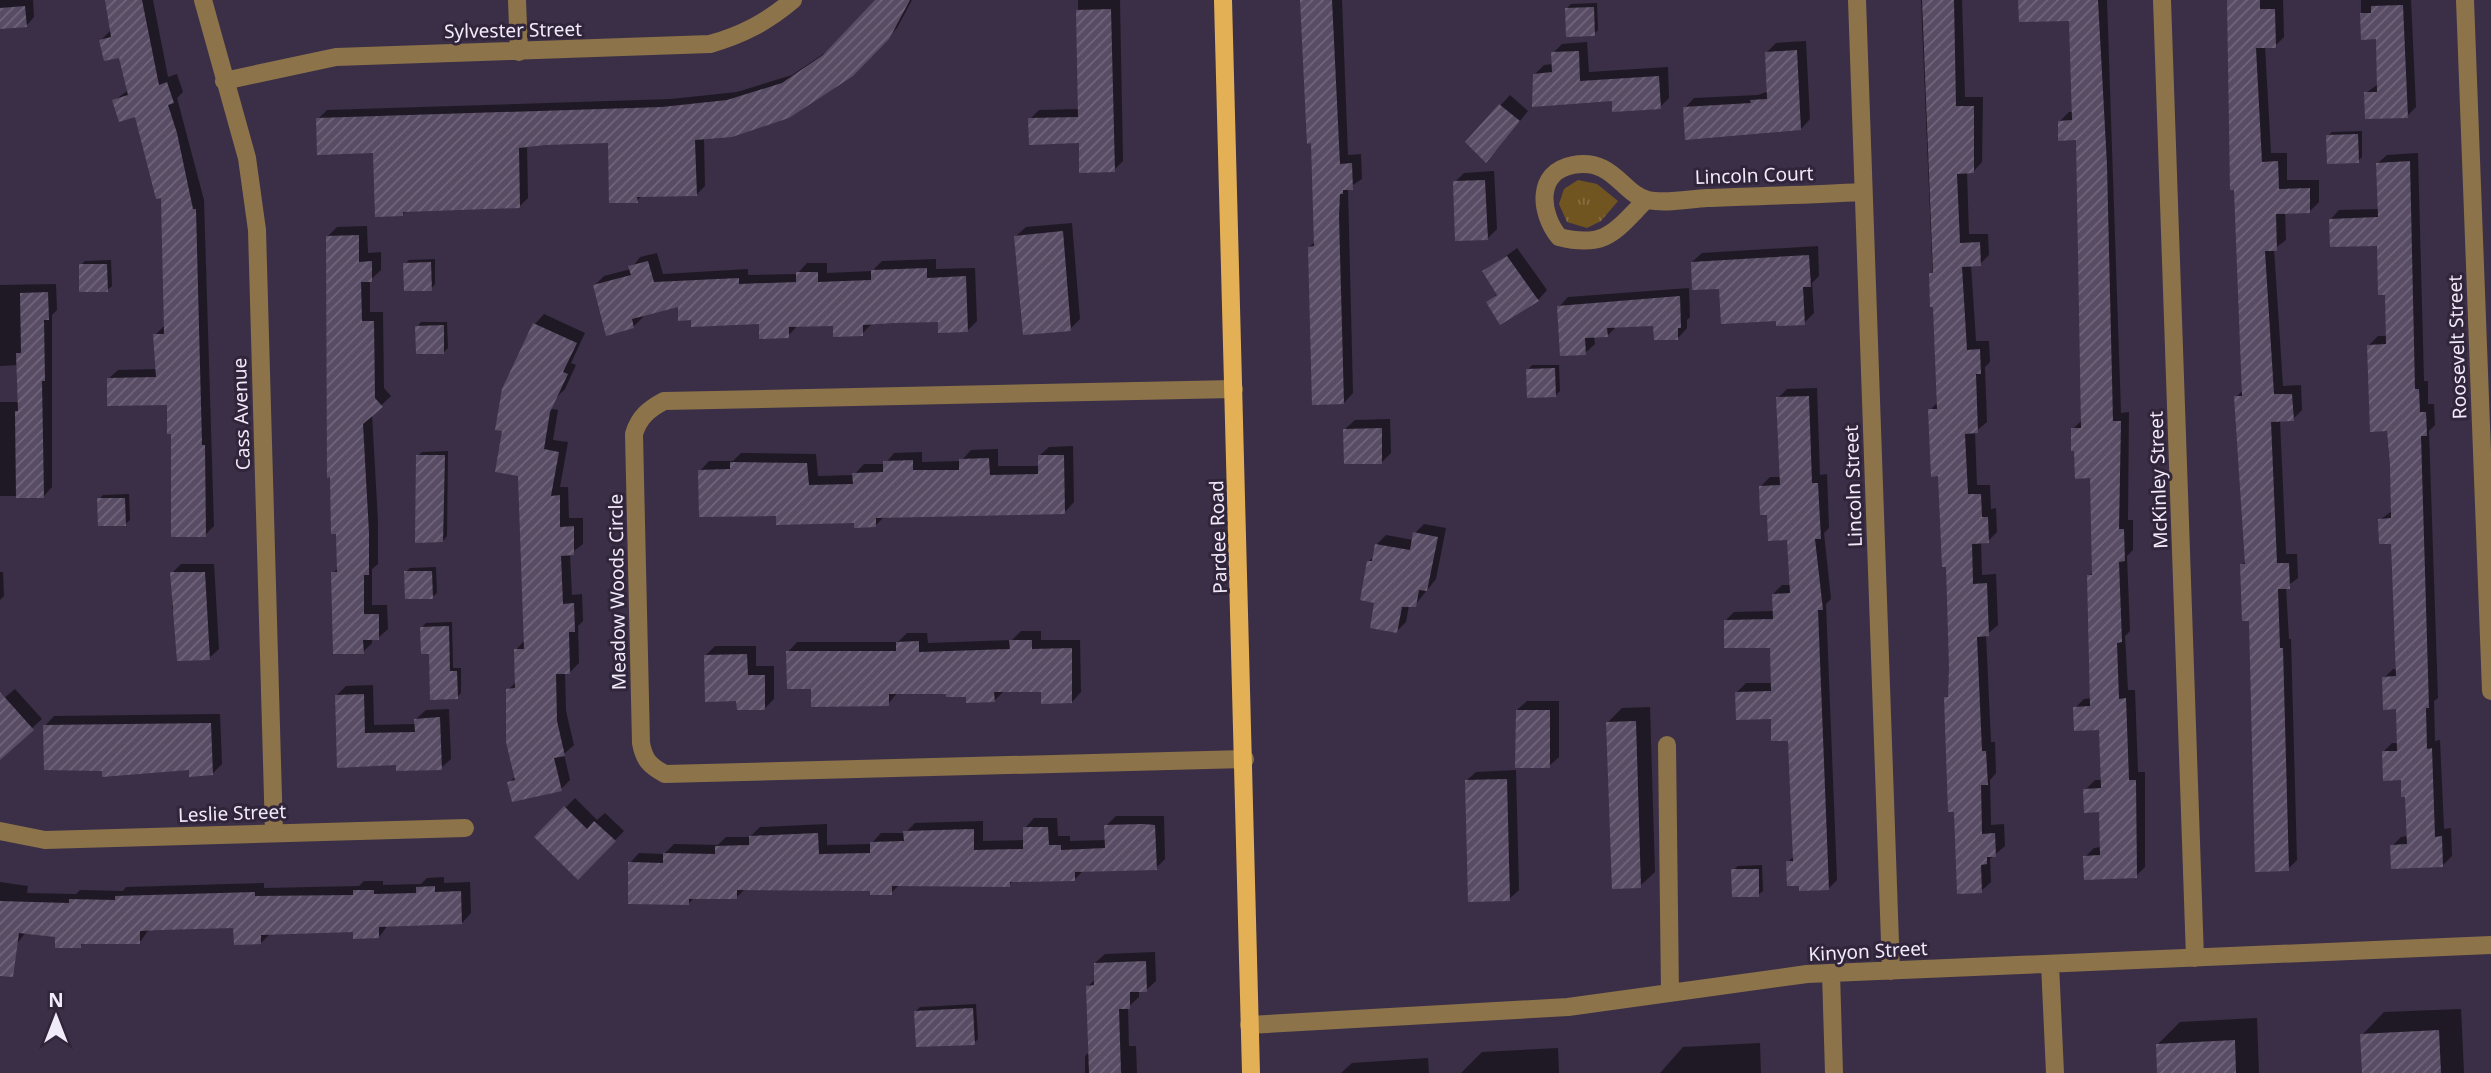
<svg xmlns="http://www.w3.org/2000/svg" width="2491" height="1073" font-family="'Noto Sans',sans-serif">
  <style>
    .grass { fill: url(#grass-tufts) }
    .shadow { fill: #0007 }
    .building { fill: url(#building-hatch) }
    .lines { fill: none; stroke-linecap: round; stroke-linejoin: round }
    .minor { stroke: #8c734a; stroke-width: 18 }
    .major { stroke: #e4b055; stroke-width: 18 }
    .labels { text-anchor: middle; stroke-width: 6; stroke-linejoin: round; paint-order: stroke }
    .street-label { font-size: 19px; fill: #f1eaf9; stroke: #30253b }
  </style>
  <defs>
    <pattern id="grass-tufts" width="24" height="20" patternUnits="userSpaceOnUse" patternTransform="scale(1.75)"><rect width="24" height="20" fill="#715520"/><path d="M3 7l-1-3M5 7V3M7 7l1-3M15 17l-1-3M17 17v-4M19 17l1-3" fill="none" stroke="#866e41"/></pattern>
    <pattern id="building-hatch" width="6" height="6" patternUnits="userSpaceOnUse" patternTransform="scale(1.75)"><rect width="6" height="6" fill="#584c64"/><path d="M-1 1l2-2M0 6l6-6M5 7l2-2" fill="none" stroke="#70667b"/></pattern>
  </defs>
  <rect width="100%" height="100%" fill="#3a2f46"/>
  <path class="grass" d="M1578 180 1597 184 1618 201 1601 221 1587 228 1567 222 1559 204 1564 189Z"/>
  <path class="shadow" d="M0 0H33L34 17 26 26 0 27Z
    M107 0H153L168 77 177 74 183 92 177 98 204 200 214 526 205 535 172 433 169 403 108 379 118 370 157 369 155 335 164 326 163 196 136 115 114 101 128 90 120 56 101 40 110 31Z
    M876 0H912L897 28 852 75 704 138 705 186 696 195H642L637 201 609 142 527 145 528 198 520 206 407 210 403 214 375 151 318 119 327 110 671 99 737 92 792 75 832 48Z
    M1078 0H1120L1123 161 1114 170 1080 142 1030 119 1039 110 1080 109Z
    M1302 0H1342L1348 155 1361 154 1362 179 1348 188 1353 393 1344 403 1309 247 1316 241 1313 142Z
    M1921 0H1962L1965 97H1983L1982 162 1973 172H1967L1969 234H1988L1989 255 1980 264 1971 265 1976 341H1989L1990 362 1985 367 1987 422 1975 432 1977 485H1990L1991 509 1996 508 1997 532 1988 541 1981 542 1982 575 1996 574 1998 625 1986 635 1991 742H1995L1996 773 1990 780 1991 825 2004 824 2005 846 1990 859 1991 882 1981 891 1946 698 1950 694 1947 565 1940 474 1930 410 1938 402Z
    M2020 0H2107L2121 413 2129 412 2128 520H2133V550L2127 556 2130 631 2125 636 2128 690H2135L2138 772H2145V867L2136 876 2085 857 2094 848 2101 847 2100 810 2085 790 2095 780H2102L2100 728 2075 708 2084 699 2092 698 2089 576 2094 571 2091 477 2073 429 2083 419 2077 138 2060 121 2069 112H2074L2071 19Z
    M2229 0H2283L2284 37 2275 46H2265L2271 153H2287V180H2319V202L2310 211 2285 212 2286 240 2274 249 2283 386 2301 385 2302 410 2293 419 2280 420 2286 554H2297L2298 578 2286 587 2289 639H2291L2297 860 2288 869 2242 565 2247 560 2236 397 2243 390 2235 188H2231Z
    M2361 0H2411L2416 107 2407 116 2366 93 2378 84 2377 38 2361 17Z
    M1597 3 1598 30 1594 34 1567 8 1571 4Z
    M1806 41 1810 119 1801 129 1685 108 1694 98 1758 95 1769 91 1767 52 1776 43Z
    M1587 42 1589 72 1668 67 1669 98 1660 107 1613 99 1534 75 1544 65 1554 64 1553 53 1562 44Z
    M1510 95 1528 111 1496 151 1467 142Z
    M2362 131V157L2358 161 2328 136 2332 132Z
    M2418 153 2424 381H2428V404H2434L2435 425 2429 431 2438 698 2434 701 2435 741 2440 740 2444 829 2451 828 2452 856 2443 865 2392 846 2401 837 2408 836 2407 795 2402 779 2383 752 2392 743H2399L2397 708 2384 678 2393 669H2398L2393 542 2380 520 2393 510 2389 429 2369 345 2378 336H2388L2387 293 2378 244 2331 219 2339 210 2379 209 2378 163 2387 155Z
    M1494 171 1497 229 1488 238 1455 182 1464 173Z
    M1072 223 1080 319 1070 329 1016 236 1026 227Z
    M367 226 368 253 381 252V270L370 280V312H383L384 388 391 396 372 414 378 522V564L372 569V605H387L388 629 378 638H372V643L363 652 333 573 338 568 327 237 337 227Z
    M1818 246 1819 276 1812 283 1814 313 1804 323 1777 319 1721 287 1692 262 1702 253Z
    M1517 248 1547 290 1538 300 1488 302 1498 293 1485 272Z
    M657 253 663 274 748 269V275L797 274 807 263H827V273L872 271 882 261 936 259V269L975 268 977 321 967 331 940 320 872 323 862 334 835 324 798 325 788 336 760 322 693 318 679 305 642 314 643 317 633 327 595 285 604 276 631 269 640 257Z
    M435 259V284L431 289 405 264 409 260Z
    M111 260 112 286 107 290 81 265 85 261Z
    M56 284 57 310 52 315V487L44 496H0V402H19L18 365 0 366V285Z
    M1689 288 1690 317 1687 320V328L1678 338 1655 324 1617 326 1607 336H1594L1595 344 1585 353 1559 307 1568 297Z
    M544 314 585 333 571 363 576 365 565 389 555 399 535 324Z
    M421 322H447L448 348 444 352 417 327Z
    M1532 365H1559L1560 391 1555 396 1528 370Z
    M1817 388 1820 475 1827 474 1829 528 1824 533 1831 599 1826 604 1837 880 1828 889 1788 862 1795 855 1790 739 1772 717 1737 692 1746 683H1773L1772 646 1725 621 1734 612 1774 611 1773 594 1782 585H1791L1789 538 1768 514 1761 486 1770 477H1781L1778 398 1787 389Z
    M509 402 558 410 553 440 568 442 560 487H568L569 518H583V544L570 554 572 595 582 594 583 621 578 626 579 663 570 672H565L566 711 574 745 564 754 570 780 561 789 509 783 516 776 508 690 517 681 516 650 525 640 519 475Z
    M1390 419 1391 453 1381 463 1345 429 1355 420Z
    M1073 446 1074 502 1065 512 885 516 875 526 778 514 700 471 709 461H733L741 453 816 454 818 476 854 475 864 464H885L894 453 922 452V462L961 461 971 450 998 449V466H1040L1039 456 1049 447Z
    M448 451 447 536 443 541 418 456 422 452Z
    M129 494 130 520 125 524 99 499 103 495Z
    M1424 524 1446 528 1436 579 1415 605H1409L1406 622 1396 632 1376 601 1369 561 1375 556 1377 544 1386 535 1413 540 1415 533Z
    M181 564H214L219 649 209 658 176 609H172V573Z
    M436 567 437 593 432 597 406 572 410 568Z
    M0 572H3L4 596 0 600Z
    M452 622 453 668H461V693L457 697 430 652 422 627 426 623Z
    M1021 631H1041V640H1080L1081 692 1072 702 1043 690 1004 691 994 701 948 692H898L888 704 812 687 788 652 797 642H898L907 633H927L928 643 1012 640Z
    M715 646H756V666H774V699L765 708 738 699 705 656Z
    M373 685 374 725 416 724V719L426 710 449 709 451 759 441 768 398 764 339 766 337 695 346 686Z
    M15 689 42 719 0 757V696L3 699Z
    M1527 701H1559V757L1549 766 1517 710Z
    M1650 707 1655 872 1640 886 1608 722 1622 708Z
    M220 714 222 764 212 774 45 726 54 716Z
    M1516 770 1519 890 1509 899 1466 781 1476 772Z
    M575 798 597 820 605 813 624 831 578 878 537 837Z
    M1116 816H1164L1165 859 1156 868 1084 870 1075 879 1014 880 1009 885H899L891 893 872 889H745L737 897H695L689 903 630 863 639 853 664 854 674 844 718 845 726 837H750L760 827 827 824V845L871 844 881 833H905L915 823 983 821V841L1025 840V828L1034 818H1057L1058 836H1070V841L1107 840 1106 826Z
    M1762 865 1763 891 1758 895 1733 870 1738 866Z
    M444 877V883L470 882 471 913 462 923 388 925 379 937 355 930 271 933 261 943 235 927 149 929 140 942H85L80 946 57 936 26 932 16 945 0 943V882L28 886 27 893 76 894 80 890 123 891 126 887 264 883V888L359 886 364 881H383V885L421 884 427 878Z
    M1155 952 1156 981 1146 990 1139 991V997L1128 1007 1129 1046H1136L1137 1073H1085V1056L1090 1051 1088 986 1096 979 1095 963 1105 954Z
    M976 1004 978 1039 974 1043 916 1011 920 1007Z
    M2461 1009 2464 1073H2364L2362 1035 2384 1012Z
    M2257 1018 2259 1073H2159L2157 1045 2180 1022Z
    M1760 1043 1761 1073H1660L1683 1047Z
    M1558 1048 1559 1073H1461L1482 1052Z
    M1428 1058 1429 1073H1341L1352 1063Z"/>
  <path class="building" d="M105 0H142L159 85 167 82 174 103 168 105 177 133 193 209H196L202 445H205L206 537H171V434H167V405L107 406V378L156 377 153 334H164L161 198 156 199 135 117 119 122 112 100 128 95 119 58 104 61 99 40 111 37Z
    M875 0H910L889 39 853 76 789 118 732 137 695 140 697 196 637 197 638 203H609L608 143 545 145 519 148 520 208 403 212V216L375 217 373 153 317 155 316 118 662 107 727 100 782 83 823 55Z
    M1300 0H1332L1340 164 1352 163 1353 190H1343V194H1340L1339 216 1344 404 1312 405 1308 247 1314 246 1311 143 1307 144Z
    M1922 0H1954L1956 106H1974V173L1957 174 1960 243 1980 242 1981 266 1962 267 1967 350 1980 349 1981 374H1976L1978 433 1965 434 1968 494H1981L1982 517H1988L1989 543 1972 544 1973 584 1987 583 1989 636 1977 637 1982 751H1986L1988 785H1981L1982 834 1995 833 1996 857H1987V864L1981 865 1982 893 1957 894 1954 812H1948L1944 697H1948L1949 668 1946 567H1942L1938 476 1931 477 1928 409H1937L1933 307H1930L1929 273H1933Z
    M2018 0H2098L2107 165 2113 421H2121L2119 529H2124L2125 561 2119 562 2122 642 2117 643 2119 699 2126 698 2129 780H2136L2137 878 2084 880 2083 856 2100 855 2099 812 2084 813 2083 789 2101 788 2099 730 2074 731 2073 707 2090 706 2087 575H2092L2090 478 2075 479 2074 451H2071V428H2081L2076 140 2058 141V121L2072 120 2069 21 2019 22Z
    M2227 0H2260V9H2275L2276 48H2256L2262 162 2278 161 2279 189 2310 188V213L2276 214 2277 251H2265L2274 394H2292L2294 421 2271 422 2277 563H2289L2290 589H2278L2280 648H2283L2289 871 2255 872 2249 621H2242L2240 564H2245L2234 396H2242L2234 190H2230Z
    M2403 5 2408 118 2365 119 2364 92H2377L2376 39 2361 40 2360 13H2371V6Z
    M25 6 27 27 0 29V8Z
    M1594 7 1595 36 1566 37 1565 8Z
    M1111 9 1115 172 1079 173V143L1029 145 1028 118 1078 117 1076 10Z
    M1797 50 1801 130 1685 140 1683 107 1751 103 1750 100 1767 99 1765 52Z
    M1579 51 1580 81 1659 76 1661 109 1612 112V101L1532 107 1533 74 1552 72 1551 52Z
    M1499 104 1520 121 1486 163 1465 142Z
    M2358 134 2359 163 2327 164 2326 135Z
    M2410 161 2415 389H2419L2420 412H2426L2427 436H2421L2429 708H2426L2427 749 2432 748 2435 837 2442 836 2443 867 2391 869 2390 845 2407 844 2405 797H2401V780L2383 781 2382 751H2397L2396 709 2383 710 2382 677 2396 676 2391 544H2379L2378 519 2391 518 2390 464 2387 431 2370 432 2367 345 2386 344 2385 295H2378L2377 246 2330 247 2329 219 2378 217 2376 163Z
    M1485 180 1488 240 1455 241 1453 181Z
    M1063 231 1071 331 1023 335 1014 236Z
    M359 235V262L372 261V282H361L362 321H374L375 398 383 407 363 424 369 533V575H364V614H379V640H363L364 654H333L331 572H337L336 534H331L330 477 327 478 326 236Z
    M1809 255 1811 287H1803L1805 325 1776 326V321L1721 324 1719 289 1692 290 1691 262Z
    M1507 256 1539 301 1500 325 1486 302 1497 295 1482 271Z
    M648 261 654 282 739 278V284L796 282V272H818V282L871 280V270L927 268V278L966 276 968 332 938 333V322L894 323 863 325V336L833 337V326L789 327V338L759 339V324L691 327V320L678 321V307L632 319 634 328 606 336 593 285 631 275 628 266Z
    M431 262 432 291H404L403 263Z
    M79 264H107L108 292H79Z
    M48 292 49 320H44L45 381H42L44 498H16L15 411H18L16 353H21L20 293Z
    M1680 296 1681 328H1678V340H1654L1653 326 1607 328 1608 337 1585 338 1586 355 1560 356 1557 306Z
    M533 323 577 343 563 372 568 374 550 412 544 449 559 452 551 496 560 495V527L574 526V555L561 556 563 604 574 603 575 632H569L570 674H556L557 721 565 756 554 758 562 791 512 802 507 782 515 780 506 742V689L515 688 514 649H524L518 476 495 472 502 431 495 430 502 389Z
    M444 325V354H416L415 326Z
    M1555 368 1556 397 1527 398 1526 369Z
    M1809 396 1812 483H1818L1821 539H1815L1823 610H1818L1829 890 1799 891V886H1787L1786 861H1793L1788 741H1771V719L1736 720 1735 692 1771 691 1770 648H1724V620L1773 619 1772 594 1790 593 1787 540 1768 541 1767 515H1760L1759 486 1780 485 1776 397Z
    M1382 428V464H1344L1343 429Z
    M416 455H445L443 542 415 543Z
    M1038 455H1064L1065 514 876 518V527L854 528V523L776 525V516L699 517 698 470 730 469V462L807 463 809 485 853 484 852 473 883 472V461L913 460V470H959V459L989 458 990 475 1038 474Z
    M97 498H125L126 526H98Z
    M1413 532 1438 537 1427 591 1419 590 1416 607H1402L1397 633 1370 628 1374 603 1360 600 1367 561H1372L1375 544 1410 550Z
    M404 571H432L433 599H405Z
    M170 572H205L210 660 177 661Z
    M449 626 450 671H457L458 699 430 700 429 654H421L420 627Z
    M1009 640H1032V649L1072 648V703L1041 704V692H994L995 702 966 703V697H946V694H889V706L811 707V689H787L786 651H896V642L919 641V652L1010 649Z
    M747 654 748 675H765V710H737L736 701 705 702 704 655Z
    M0 692 34 730 0 760Z
    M364 694 365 733 415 732 414 719 440 717 442 770 396 771V765L337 768 335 695Z
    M1516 710H1550V768H1515Z
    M1636 721 1641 888 1612 889 1606 722Z
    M211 723 213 775 189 777V770L102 777V771L44 770 43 725Z
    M1507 779 1510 901 1468 902 1465 780Z
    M564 806 587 829 594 821 616 841 578 880 534 837Z
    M1143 824 1155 825 1157 870 1075 872V881L1010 882V887L892 886V895H870V891L737 890V899H689V905L628 904V862L663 863V853L715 854V846L749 845V836L818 833 819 854 870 853V842L904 841 903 831 974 829V850L1023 849V827H1048L1049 845H1061V850L1105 848 1104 825Z
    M1731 869H1759V897H1732Z
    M435 886V892L461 891 462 924 379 927V938L353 939V932L261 935V944L234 945 233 928 161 930 140 931V944H81V948H55V937L19 933 13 977 0 976V901L69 903V899L115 900V896L255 892V896L353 895V890H374V894L416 893V887Z
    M1146 961 1147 992H1130V1009H1119L1121 1073H1089L1086 986 1094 985V963Z
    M973 1008 975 1045 916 1047 914 1011Z
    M2439 1030 2441 1073H2362L2360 1034Z
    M2235 1040 2236 1073H2157L2156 1044Z"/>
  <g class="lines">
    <path class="minor" d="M203 0 247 158 257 230 274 833
      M517 0 519 52
      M1857 0 1891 971
      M2162 0 2195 958
      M2465 0 2491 691
      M224 81 336 57 710 44C742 35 767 22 793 0
      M1646 200C1615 231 1606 249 1559 237 1540 214 1535 172 1573 165 1613 157 1623 195 1648 200 1665 204 1689 199 1707 198 1758 196 1810 195 1862 192
      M1234 389 664 401C649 409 639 417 634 434L641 743C644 760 650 766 665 774L1245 759
      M1667 745 1670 993
      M0 831 45 840 465 828
      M2050 964 2055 1073
      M1831 973 1834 1073
      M1249 1025 1568 1007 1807 974 2491 945"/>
    <path class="major" d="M1223 0 1251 1073"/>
  </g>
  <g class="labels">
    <g class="street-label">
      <text transform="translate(513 30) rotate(-1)" y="7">Sylvester Street</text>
      <text transform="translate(1754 175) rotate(-2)" y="7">Lincoln Court</text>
      <text transform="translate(2457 347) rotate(-92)" y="7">Roosevelt Street</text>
      <text transform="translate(241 414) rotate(-92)" y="7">Cass Avenue</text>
      <text transform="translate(2158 480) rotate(-92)" y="7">McKinley Street</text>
      <text transform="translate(1853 486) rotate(-92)" y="7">Lincoln Street</text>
      <text transform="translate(1218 537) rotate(-92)" y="7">Pardee Road</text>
      <text transform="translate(617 592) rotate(-91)" y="7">Meadow Woods Circle</text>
      <text transform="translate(232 813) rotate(-2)" y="7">Leslie Street</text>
      <text transform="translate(1868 951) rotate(-3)" y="7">Kinyon Street</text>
    </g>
  </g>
  <g transform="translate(56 1017)" stroke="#30253b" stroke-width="5" paint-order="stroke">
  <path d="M0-5L12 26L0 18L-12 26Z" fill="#f1eaf9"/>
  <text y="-10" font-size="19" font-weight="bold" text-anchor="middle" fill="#f1eaf9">N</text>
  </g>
</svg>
